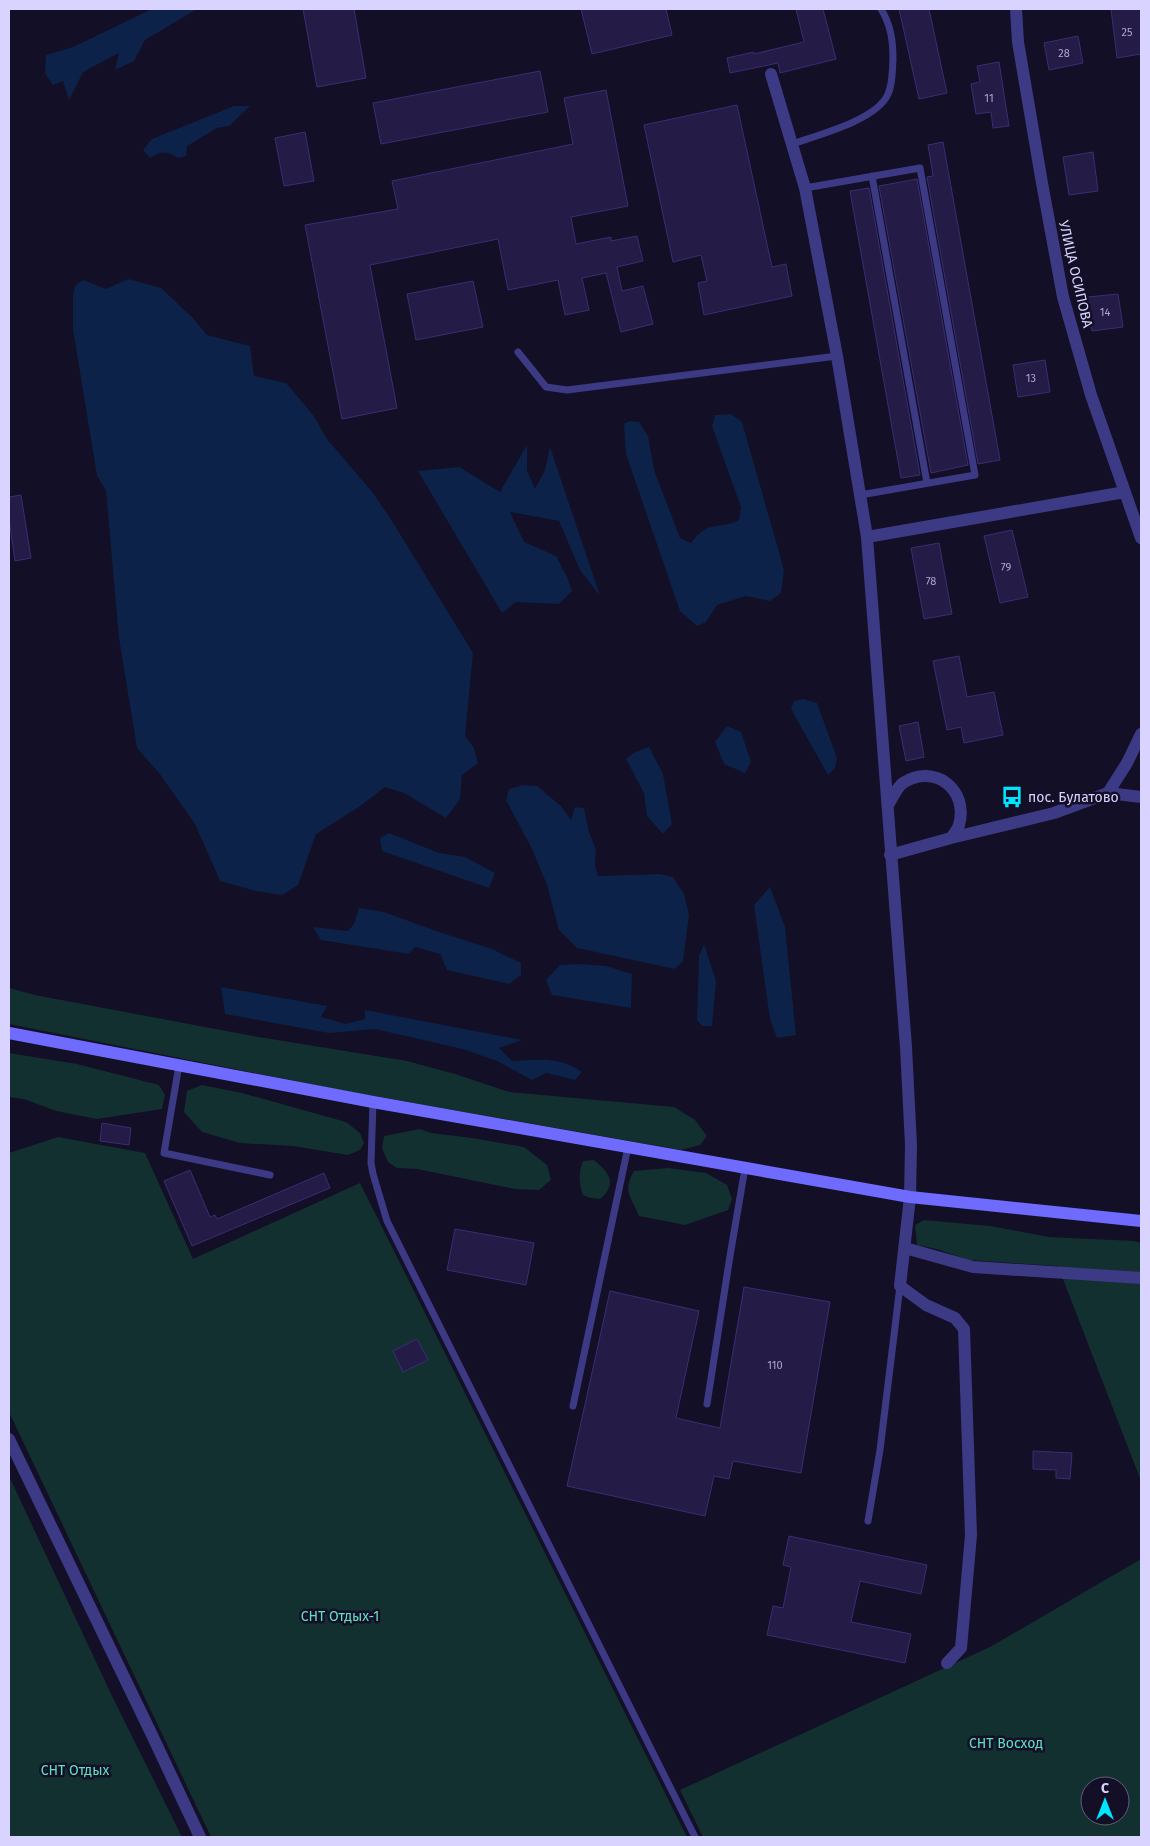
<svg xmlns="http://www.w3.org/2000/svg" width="1150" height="1846" font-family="'Fira Sans',sans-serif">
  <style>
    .green { fill: #12302f; fill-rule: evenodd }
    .water { fill: #0c2248 }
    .building { fill: #241b47; stroke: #3b2d73 }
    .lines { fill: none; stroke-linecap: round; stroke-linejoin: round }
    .service { stroke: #3d3a85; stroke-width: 7 }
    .minor { stroke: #3d3a85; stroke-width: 12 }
    .secondary { stroke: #6f6bff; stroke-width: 12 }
    .labels { text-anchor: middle; stroke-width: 5; stroke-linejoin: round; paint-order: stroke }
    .number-label { font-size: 11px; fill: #aca6d1 }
    .street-label { font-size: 14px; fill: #d9d4ff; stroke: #130f26 }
    .poi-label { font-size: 14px; fill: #d9d4ff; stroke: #130f26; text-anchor: start }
    .park-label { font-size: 14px; fill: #5fe0c0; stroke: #130f26 }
  </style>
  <rect width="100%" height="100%" fill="#130f26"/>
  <path class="green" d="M9 988 35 995 253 1036 407 1061 455 1074 509 1092 674 1107 695 1120 707 1136 700 1145 681 1150 340 1090 9 1024Z
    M9 1053 77 1064 159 1085 165 1095 162 1109 97 1119 56 1111 24 1099 9 1097Z
    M202 1085 242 1093 346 1122 360 1133 364 1143 360 1150 348 1155 293 1146 240 1143 202 1132 184 1112 187 1091Z
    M420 1129 431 1133 472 1138 524 1147 547 1165 551 1180 539 1190 515 1189 417 1169 397 1168 388 1162 382 1148 384 1136Z
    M58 1137 145 1153 193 1259 360 1183 687 1837H211L9 1412V1153Z
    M594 1160C609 1172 618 1184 600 1199L591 1198 583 1195C579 1182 578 1174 583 1161Z
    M668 1168 706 1173 727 1185 732 1199 728 1210 685 1225 639 1216C631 1196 622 1192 634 1171Z
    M924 1220 990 1226 1049 1237 1134 1241 1141 1243V1481L1058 1266 968 1260 937 1249 917 1245 915 1225Z
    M9 1476 112 1696 182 1837H9Z
    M1141 1559V1837H703L680 1790 992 1646ZM1090 1786H1120V1816H1090Z"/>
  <path class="water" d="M152 9H197L145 40 134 61 115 70 119 53 83 72 69 100 63 81 53 85 45 73 46 55 73 47Z
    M234 106H250L229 126 217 128 187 146 186 156 178 158C168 151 160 151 150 158L143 150 152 139Z
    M128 279 161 288 192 317 207 335 250 346 254 376 286 383 313 415 327 439 373 493 392 521 473 653 465 736 474 748 478 763 462 775 460 799 446 818 404 793 385 787 359 807 316 834 298 885 282 895 256 891 220 881 195 824 159 773 137 748 119 638 106 491 97 476 73 329V296L75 286 83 280 106 289Z
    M731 414 742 422 784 570 781 593 770 601 746 596 717 605 706 622 697 626 680 611 626 454 624 424 630 421 639 422 648 436 654 470 680 538 691 543C709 519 716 531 739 520L741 507 712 426 715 415Z
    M527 445V471L535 489 545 470 550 447 600 596 580 570 559 521 510 512 524 542 556 556 567 577 572 591 559 604 516 602 502 613 418 471 459 467 500 492Z
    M803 699 817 703 837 758 835 768 828 775 791 709 794 701Z
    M727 726 741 732 751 762 745 773 724 764 715 742Z
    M649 747 663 774 672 824 663 834 647 816 644 793 626 759 635 752Z
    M523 785 537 786 561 806 571 820 575 807 584 808 589 832 596 850 595 865 598 876 660 874 673 877 684 894 689 915 683 961 675 969 577 948 559 930 547 885 532 849 506 800 509 789Z
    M389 833 439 853 465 857 495 873 489 888 382 851 380 838Z
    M770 887 785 927 796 1035 777 1038 770 1019 754 905Z
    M359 908 384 912 436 931 492 949 521 963V975L509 984 447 970 440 954 415 947 409 954 321 940 313 927 348 931 354 924Z
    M704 944 716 981 712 1026H702L697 1020 699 956Z
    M581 964 606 966 632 974 631 1008 552 995 546 980 560 965Z
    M221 987 327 1006 321 1017 346 1024 365 1019V1010L522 1040 499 1048 512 1061C538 1060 559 1056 582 1072L575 1080 546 1073 532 1080 497 1061 463 1049 375 1029 329 1033 225 1014Z"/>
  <path class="building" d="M303 9H354L366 78 317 87Z
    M581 9H666L672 35 592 54Z
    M796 9H823L836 59 780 73 778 63 730 73 727 58 754 52V54L804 42Z
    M899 9H929L947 93 919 99Z
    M1111 9H1141V54L1117 58Z
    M1078 36 1083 63 1049 70 1044 43Z
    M999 62 1009 126 993 128 991 112 976 114 971 84 980 82 977 66Z
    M540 71 548 112 381 144 373 103Z
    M606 90 628 206 571 217 576 244 611 237V241L637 236 643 261 617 267 622 291 643 286 653 324 621 332 606 273 582 278 589 310 565 315 558 280 508 290 498 239 370 265 397 408 342 419 305 225 398 209 392 181 573 144 564 98Z
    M737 105 772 267 786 264 792 296 704 315 698 283 707 281 701 255 673 262 644 125Z
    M305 132 314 181 284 186 275 138Z
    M943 142 1000 460 978 464 927 177 933 176 928 145Z
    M1093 152 1098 191 1069 195 1063 157Z
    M917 179 968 465 931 473 879 186Z
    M869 188 920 475 901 478 850 191Z
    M473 281 483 327 416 340 407 294Z
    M1118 294 1123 327 1092 331 1088 297Z
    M1045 360 1050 392 1018 397 1013 365Z
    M21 495 31 558 15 561 9 519V497Z
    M1012 530 1028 597 1000 603 984 536Z
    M939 543 952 614 924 619 911 548Z
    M959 656 967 697 994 692 1003 735 964 743 961 727 947 730 933 661Z
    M918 722 924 757 906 761 899 726Z
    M102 1123 131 1128 129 1145 100 1141Z
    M190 1170 210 1217 215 1215 217 1219 324 1173 330 1188 192 1246 164 1181Z
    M455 1229 534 1243 526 1285 447 1270Z
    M744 1287 830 1302 801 1473 733 1461 729 1479 714 1476 705 1516 567 1486 610 1291 699 1311 676 1418 720 1428Z
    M417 1339 428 1360 403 1372 393 1351Z
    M1033 1451 1072 1453 1070 1479 1056 1478V1470L1033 1469Z
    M789 1536 927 1565 921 1594 860 1581 851 1622 911 1634 905 1663 767 1635 773 1606 783 1608 791 1567 783 1565Z"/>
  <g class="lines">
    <path class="service" d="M792 144C818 135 877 120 888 94 893 83 892 71 893 60 893 41 891 25 881 9
      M872 176 927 483
      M805 188 920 168 975 475 860 495
      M518 352 546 387 567 390 837 356
      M179 1065 164 1153 270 1175
      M373 1102 371 1163 373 1174 387 1221 695 1837
      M707 1404 730 1256 745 1168
      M573 1406 628 1147
      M868 1521 880 1450 900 1286"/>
    <path class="minor" d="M1016 9 1018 42 1042 183 1063 297 1091 395 1141 538
      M771 74 805 188 837 356 867 537 906 1047 911 1145 910 1197 900 1286 926 1305 955 1318 964 1329 971 1535 961 1648 947 1663
      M867 537 1125 492
      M1108 793 1127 763 1141 734
      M888 805C892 799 897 787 903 783 934 763 969 789 959 825 958 829 954 834 951 838
      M890 855 951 838 1054 813 1108 793 1141 797
      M905 1248 973 1267 1141 1278
      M9 1439 152 1735 200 1837"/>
    <path class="secondary" d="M9 1033 373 1102 910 1197 1141 1221"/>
  </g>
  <defs>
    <g id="bus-bare" transform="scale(1.725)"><path d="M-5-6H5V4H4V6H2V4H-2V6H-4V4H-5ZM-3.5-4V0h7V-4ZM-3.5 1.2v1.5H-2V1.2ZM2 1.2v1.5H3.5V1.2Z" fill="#00e5ff" stroke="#130f26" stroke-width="2.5" paint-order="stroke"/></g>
  </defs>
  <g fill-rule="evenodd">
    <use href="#bus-bare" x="1012" y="797"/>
  </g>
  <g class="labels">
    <g class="number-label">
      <text x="1127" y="36">25</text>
      <text x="1064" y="57">28</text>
      <text x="989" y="102">11</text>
      <text x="1105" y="316">14</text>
      <text x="1031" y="382">13</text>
      <text x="1006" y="571">79</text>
      <text x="931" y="585">78</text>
      <text x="775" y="1369">110</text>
    </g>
    <g class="street-label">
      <text transform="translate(1076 274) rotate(77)" y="5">УЛИЦА ОСИПОВА</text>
    </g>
    <g class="poi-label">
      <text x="1028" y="802">пос. Булатово</text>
    </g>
    <g class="park-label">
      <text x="340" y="1621">СНТ Отдых-1</text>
      <text x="1006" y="1748">СНТ Восход</text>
      <text x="75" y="1775">СНТ Отдых</text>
    </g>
  </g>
  <rect width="1150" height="1846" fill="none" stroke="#d9d4ff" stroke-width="20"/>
  <g transform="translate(1105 1801)"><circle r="24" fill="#130f26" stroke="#625e7d"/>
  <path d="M0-4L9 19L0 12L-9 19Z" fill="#00e5ff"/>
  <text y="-8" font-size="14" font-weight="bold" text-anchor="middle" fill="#d9d4ff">С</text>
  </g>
</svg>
